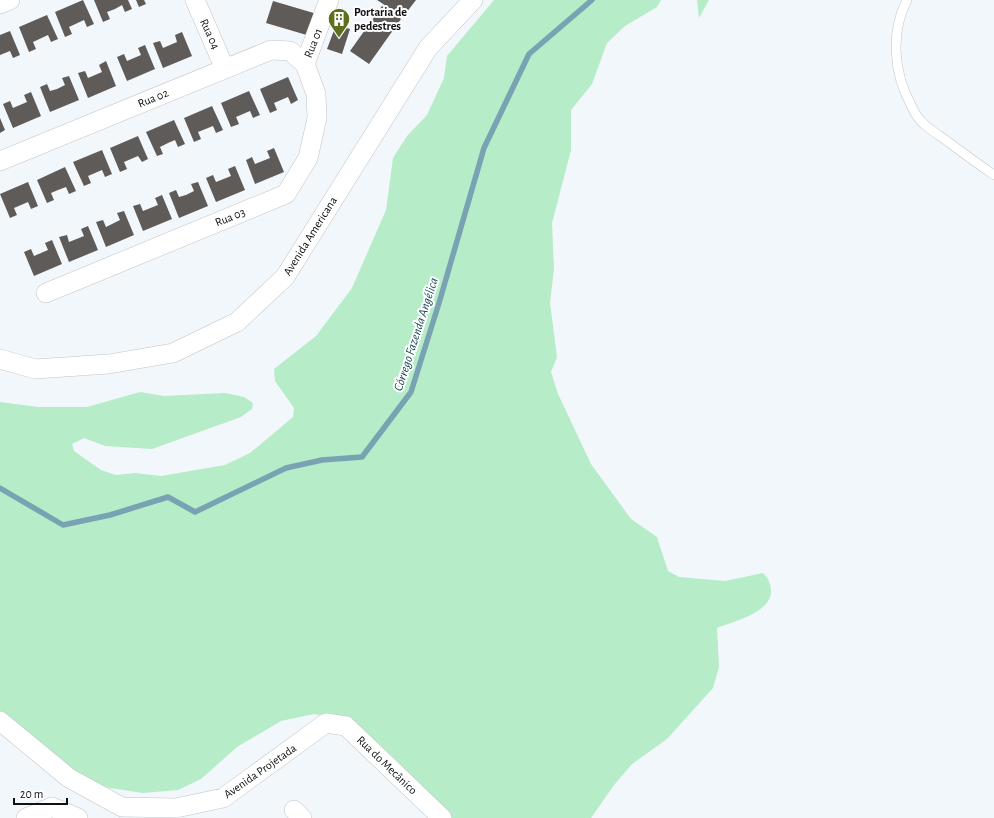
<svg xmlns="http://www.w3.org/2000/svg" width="994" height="818" font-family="'Alegreya Sans',sans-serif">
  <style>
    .green { fill: #b6ecc7 }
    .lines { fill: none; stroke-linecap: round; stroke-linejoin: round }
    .stream { stroke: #79a3b2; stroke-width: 5.5 }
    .building { fill: #5f5b58 }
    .service-casing { stroke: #c0c4c9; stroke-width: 10 }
    .minor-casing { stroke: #c0c4c9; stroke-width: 20 }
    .service { stroke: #fff; stroke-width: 9 }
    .minor { stroke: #fff; stroke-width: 19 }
    .labels { text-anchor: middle; stroke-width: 4; stroke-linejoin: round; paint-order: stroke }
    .poi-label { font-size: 12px; font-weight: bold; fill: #0f1112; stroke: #fff; text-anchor: start }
    .street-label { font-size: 12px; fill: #0f1112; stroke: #fff }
    .water-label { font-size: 13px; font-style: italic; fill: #194958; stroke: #fff }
  </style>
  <rect width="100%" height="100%" fill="#f2f7fb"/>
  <path class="green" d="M494 0H661L657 7 625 26 607 43 592 84 571 110V150L552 223 554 269 550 303 557 357 551 372 558 394 591 464 631 519 657 537 668 571 679 577 725 581 763 573C769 579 770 582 771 590 773 612 733 622 717 628L719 667 713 688 667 739 632 764 614 785 591 818H439L343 719 314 714 281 721 237 747 201 779 178 790 143 793 110 788 84 780 0 716V402L38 407H87L140 392 164 396 225 393 244 397 253 403 252 409 241 417 152 449 105 446 84 438 72 444 74 451 101 470 116 475 135 473 161 476 225 465 250 453 293 417 294 408 275 381 274 369 316 336 352 288 386 210 393 158 407 136 427 115 444 78 447 56Z
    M697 0H709L699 18Z"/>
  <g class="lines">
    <path class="stream" d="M0 488 63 525 110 515 168 497 195 512 286 468 322 460 362 457 411 392 439 303 484 148 529 54 592 0"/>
  </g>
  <path class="building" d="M83 0 94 24 87 27 84 20 69 27 72 34 65 37 55 12Z
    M94 0H128L132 9 125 12 122 5 115 9 107 12 110 19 103 22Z
    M136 0H144L146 4 139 7Z
    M377 0H416L403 17Z
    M273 1 317 14 310 36 266 23Z
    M382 6 401 19 369 64 350 51Z
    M47 15 58 39 51 42 48 35 33 42 36 49 29 52 19 27Z
    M336 25 350 29 342 54 327 49Z
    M10 31 20 55 13 58 10 51 0 55V35Z
    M182 32 192 56 163 68 153 43 160 41 163 48 177 42 175 35Z
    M145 45 155 69 127 81 117 57 124 54 127 61 141 55 138 48Z
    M106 61 116 86 88 98 78 73 85 71 88 78 102 72 99 65Z
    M69 76 79 100 50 112 40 87 47 84 50 91 57 89 65 85 62 78Z
    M288 77 298 100 291 104 288 97 274 103 277 110 270 113 260 89Z
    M249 91 260 115 253 118 250 111 236 117 239 124 231 127 221 103Z
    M31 92 41 116 13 128 3 104 10 101 13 108 27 102 24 95Z
    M212 106 223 130 216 133 213 126 198 132 201 139 194 142 184 118Z
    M0 118 5 130 0 133Z
    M174 120 185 144 178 147 175 140 168 143 160 147 163 154 157 156 146 132Z
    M138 136 148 159 142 162 138 156 124 162 127 169 120 172 110 148Z
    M274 148 284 172 255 184 246 160 252 157 255 164 270 158 267 151Z
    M102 150 112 174 105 177 102 170 88 176 91 183 84 186 73 162Z
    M235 166 245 190 216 202 206 178 213 175 216 182 231 176 228 169Z
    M65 167 76 191 69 194 66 187 58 190 51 193 54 200 47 203 37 180Z
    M28 182 38 206 31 209 28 202 14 208 17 215 10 218 0 194Z
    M198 182 208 206 179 218 169 193 176 190 179 197 186 195 194 191 191 184Z
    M162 195 172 219 143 231 133 206 140 204 143 211 158 205 155 198Z
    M124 211 134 235 106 247 96 222 103 220 106 227 120 220 117 213Z
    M88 226 98 250 69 262 59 237 67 235 69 242 84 236 81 229Z
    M52 240 62 264 34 276 24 252 31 249 34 256 48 250 45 243Z"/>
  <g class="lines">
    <g class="service-casing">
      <path id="service" d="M907 0C890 33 894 74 911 105 914 112 919 120 925 125 932 131 940 136 947 141 963 153 978 164 994 175"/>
    </g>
    <g class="minor-casing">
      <path id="minor" d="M195 0 225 69
        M0 4 10 0
        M305 64 329 0
        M0 161 271 50 290 51 305 64 316 94 317 118 308 158 286 194 46 293
        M0 359 35 369 109 364 173 353 237 322 285 277 428 48 473 0
        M0 721 69 778 122 807 176 808 223 798 326 723 346 726 442 818
        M294 810 302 818
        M26 818 52 807 78 818"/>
    </g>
    <use href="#service" class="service"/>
    <use href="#minor" class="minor"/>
  </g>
  <defs>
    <g id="building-pin" transform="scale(1.15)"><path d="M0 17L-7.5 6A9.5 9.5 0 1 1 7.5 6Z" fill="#5f701c" stroke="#fff"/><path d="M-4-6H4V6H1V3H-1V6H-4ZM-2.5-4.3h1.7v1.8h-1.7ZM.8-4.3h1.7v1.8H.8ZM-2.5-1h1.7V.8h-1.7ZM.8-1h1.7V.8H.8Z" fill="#fff"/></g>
  </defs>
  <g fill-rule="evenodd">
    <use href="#building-pin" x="339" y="19"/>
  </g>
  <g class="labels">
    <g class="poi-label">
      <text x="354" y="16">Portaria de<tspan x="354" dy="14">pedestres</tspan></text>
    </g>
    <g class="street-label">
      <text transform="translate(210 34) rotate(66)" y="4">Rua 04</text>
      <text transform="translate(313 43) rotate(-68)" y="4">Rua 01</text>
      <text transform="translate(153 98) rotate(-22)" y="4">Rua 02</text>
      <text transform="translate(230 217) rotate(-22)" y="4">Rua 03</text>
      <text transform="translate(310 236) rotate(-58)" y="4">Avenida Americana</text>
      <text transform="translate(387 765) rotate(44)" y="4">Rua do Mecânico</text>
      <text transform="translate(260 771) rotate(-35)" y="4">Avenida Projetada</text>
    </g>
    <g class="water-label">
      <text transform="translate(415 334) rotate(-72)" y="5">Córrego Fazenda Angélica</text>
    </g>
  </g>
  <path d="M14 798v6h53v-6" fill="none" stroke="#0f1112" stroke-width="2"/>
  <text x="20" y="798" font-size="12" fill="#0f1112" stroke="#ffffff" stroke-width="3" paint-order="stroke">20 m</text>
</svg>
